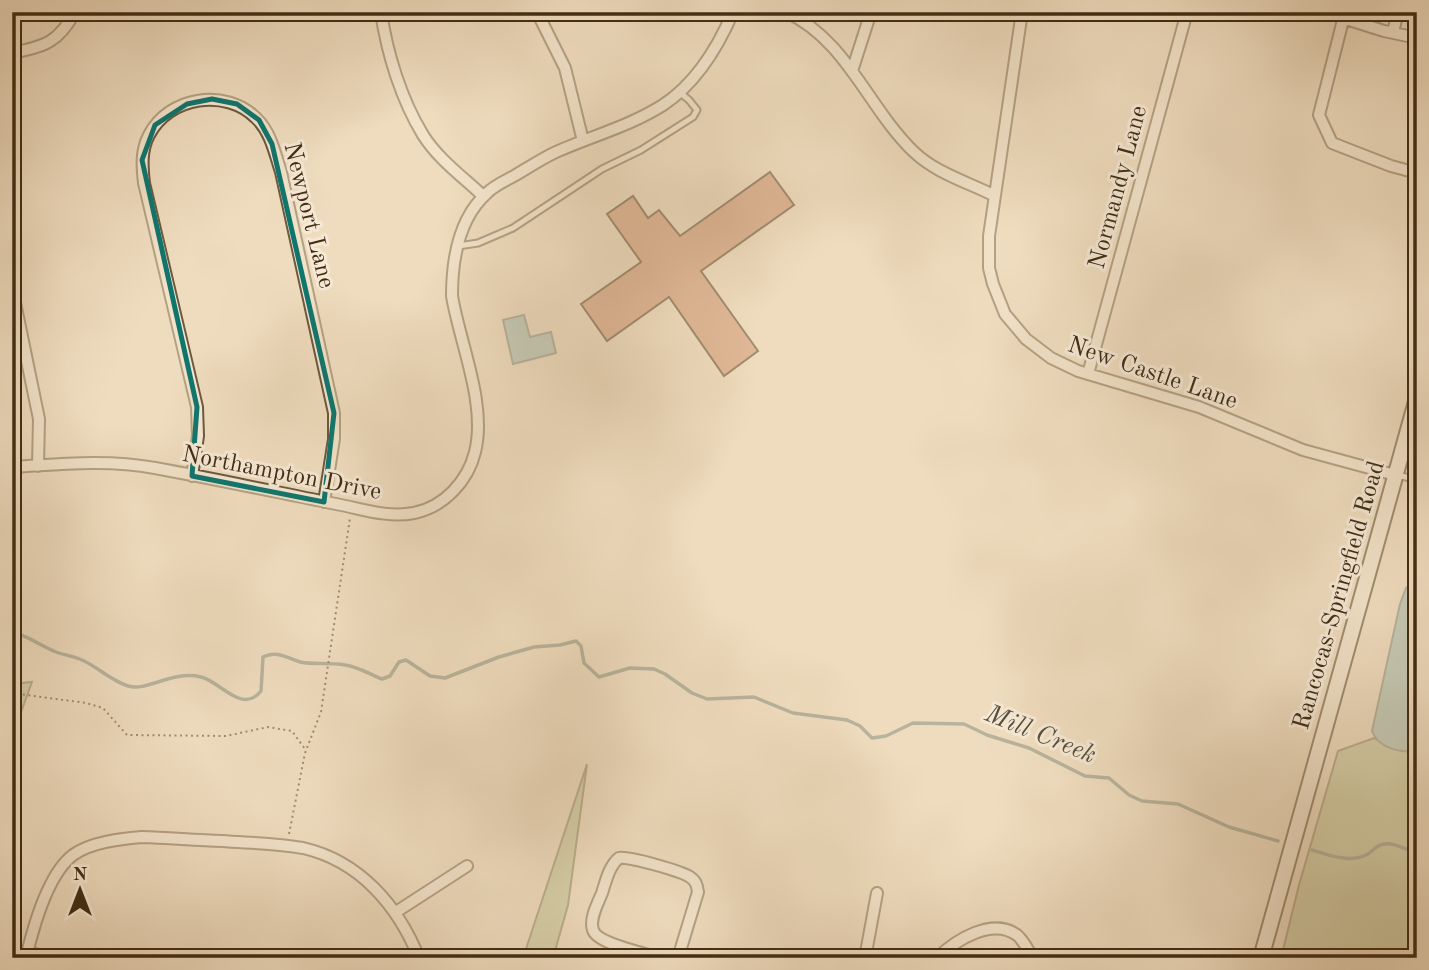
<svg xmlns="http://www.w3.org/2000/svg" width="1429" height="970" font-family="'Old Standard TT',serif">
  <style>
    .green { fill: #bbc090; stroke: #7e7652; stroke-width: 2 }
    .water { fill: #9abbb4; stroke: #778274; stroke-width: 2 }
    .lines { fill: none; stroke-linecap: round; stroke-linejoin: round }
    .stream { stroke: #778274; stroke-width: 3.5 }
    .building { fill: #ce8c69; stroke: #422d13; stroke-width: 2 }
    .service-casing { stroke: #6d593e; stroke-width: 9 }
    .minor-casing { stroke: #6d593e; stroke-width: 14 }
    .secondary-casing { stroke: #422d13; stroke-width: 18 }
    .path { stroke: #422d13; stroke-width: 2; stroke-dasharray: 2 3.5; stroke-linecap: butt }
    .service { stroke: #f5e8d5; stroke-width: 5 }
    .minor { stroke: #f5e8d5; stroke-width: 10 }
    .secondary { stroke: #f5e8d5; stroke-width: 14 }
    .marked { fill: none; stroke: #0f766e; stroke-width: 5; stroke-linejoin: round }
    .labels { text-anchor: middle; stroke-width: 6; stroke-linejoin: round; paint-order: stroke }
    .street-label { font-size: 24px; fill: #422d13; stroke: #f5e8d5 }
    .water-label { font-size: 26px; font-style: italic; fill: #58503b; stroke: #f5e8d5 }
  </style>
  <rect width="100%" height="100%" fill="#efdcbe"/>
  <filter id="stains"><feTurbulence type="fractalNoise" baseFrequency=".00286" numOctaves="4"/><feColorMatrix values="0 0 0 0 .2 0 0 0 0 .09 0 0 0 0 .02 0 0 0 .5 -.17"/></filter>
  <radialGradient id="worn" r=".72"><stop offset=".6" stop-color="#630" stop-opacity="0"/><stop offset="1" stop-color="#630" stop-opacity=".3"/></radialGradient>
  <path class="green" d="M32 682 12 737V684Z
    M1374 738 1395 749 1417 751V958H1281L1299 885 1338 751Z
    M587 764 568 905 553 958H523Z"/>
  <path class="water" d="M524 315 530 337 551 332 556 353 513 364 503 320Z
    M1417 579V751C1400 753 1378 748 1372 731L1400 604 1406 588Z"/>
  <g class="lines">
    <path class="stream" d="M12 632C29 636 41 646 56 652 64 655 73 656 82 660 98 667 111 681 128 686 147 692 172 670 201 677 220 681 242 715 261 691L263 657C277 650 287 658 300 662 314 665 330 662 345 665 359 667 369 674 382 679L390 676 399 662 406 660 430 676 445 678 499 657 534 647 560 645 576 641 581 646 584 663 599 677 630 668 654 669 665 674 692 693 707 699 754 697 793 713 847 720 860 726 872 738 886 736 913 723 964 724 987 735 1029 748 1085 776 1109 778 1129 795 1142 801 1178 804 1229 827 1278 841
      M1312 850C1328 855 1349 863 1366 855 1373 852 1376 844 1385 844 1396 842 1405 851 1417 852"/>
  </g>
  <path class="building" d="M770 172 794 205 701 271 758 351 724 376 669 297 607 341 581 304 641 262 607 214 633 196 648 218 659 210 680 236Z"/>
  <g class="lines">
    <g class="service-casing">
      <path id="service" d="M458 246 478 243 513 228 602 169 641 150 693 117 697 110 689 100 679 92
        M1398 475 1417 480"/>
    </g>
    <g class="minor-casing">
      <path id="minor" d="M381 12C387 53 401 99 423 135 438 159 463 177 483 196
        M537 12 565 68 583 141
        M786 12C847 40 868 108 914 152 936 173 967 182 993 195
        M1022 12 989 236V268L993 284 1005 314 1026 339 1051 358 1078 371 1199 407 1303 450 1395 475
        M1345 12 1319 115 1332 143 1391 166 1417 173
        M1343 18 1384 31 1417 38
        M1393 32 1398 12
        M12 53C45 46 58 43 75 12
        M852 71 871 12
        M12 288 39 419 38 466
        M1088 374 1187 12
        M12 467C60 464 108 459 155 468 215 479 276 492 336 504 363 509 387 518 414 513 444 507 468 481 475 452 487 404 460 344 452 296 452 260 459 218 487 193 495 185 505 181 514 176 528 168 541 159 556 152 592 136 630 126 663 105 695 84 718 47 733 12
        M192 476 198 436 197 407 144 183C142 166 141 150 149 135 169 96 226 88 256 118 271 132 275 154 281 172L334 413V439L324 502
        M396 912 467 866
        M27 952 51 958
        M26 958C33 928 48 874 73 855 91 842 120 839 142 837 169 838 195 840 222 841 249 843 276 843 303 848 360 861 398 906 419 958
        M659 958C645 953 597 944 593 930 589 919 598 903 602 893 606 881 609 866 619 858 628 856 681 871 690 877 696 881 697 885 698 892L678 958
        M865 958 877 893
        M937 958C956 940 992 917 1017 935 1024 941 1028 950 1033 958"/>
    </g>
    <g class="secondary-casing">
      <path id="secondary" d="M1261 958 1417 398"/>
    </g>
    <path class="path" d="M12 693 86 703 103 708 127 735 226 736 268 727 292 731 305 749
      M289 834 305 753 321 712 350 518"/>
    <use href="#service" class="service"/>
    <use href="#minor" class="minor"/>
    <use href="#secondary" class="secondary"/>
  </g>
  <path d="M0 0H1429V970H0ZM212 99 237 104 259 120 272 144 334 413 324 502 192 476 197 407 142 160 155 125 187 104Z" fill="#efdcbe" fill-opacity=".55" fill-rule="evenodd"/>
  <path class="marked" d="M212 99 237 104 259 120 272 144 334 413 324 502 192 476 197 407 142 160 155 125 187 104Z"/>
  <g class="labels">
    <g class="street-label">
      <text transform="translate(1117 187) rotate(-75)" y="8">Normandy Lane</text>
      <text transform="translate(310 215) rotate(76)" y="8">Newport Lane</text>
      <text transform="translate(1153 372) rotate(19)" y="8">New Castle Lane</text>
      <text transform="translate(282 472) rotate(11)" y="8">Northampton Drive</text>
      <text transform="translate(1338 595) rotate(-74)" y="8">Rancocas-Springfield Road</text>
    </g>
    <g class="water-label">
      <text transform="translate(1041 733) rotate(22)" y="9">Mill Creek</text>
    </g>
  </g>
  <rect width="1429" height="970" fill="none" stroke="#efdcbe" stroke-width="42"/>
  <rect x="14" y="14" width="1401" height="942" fill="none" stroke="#422d13" stroke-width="3.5"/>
  <rect x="21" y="21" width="1387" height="928" fill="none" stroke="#422d13" stroke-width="2"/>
  <g transform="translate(80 890)" stroke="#f5e8d5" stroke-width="5" paint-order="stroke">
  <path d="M0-5L12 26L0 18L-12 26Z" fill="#422d13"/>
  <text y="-10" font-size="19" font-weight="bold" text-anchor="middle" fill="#422d13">N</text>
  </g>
  <rect width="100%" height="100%" filter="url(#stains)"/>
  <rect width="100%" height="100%" fill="url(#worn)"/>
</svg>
